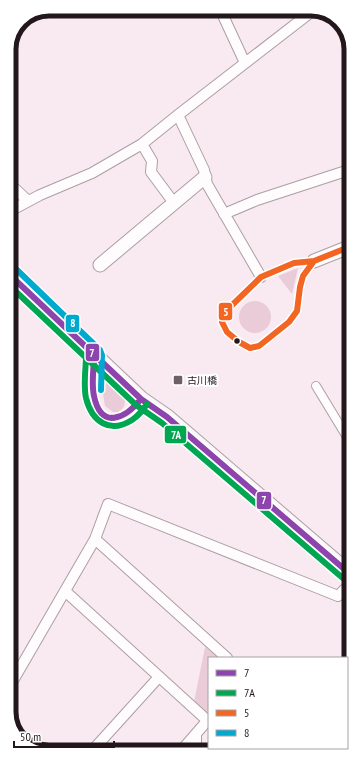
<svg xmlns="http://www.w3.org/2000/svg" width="360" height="761" font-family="'PT Sans Narrow','Noto Sans JP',sans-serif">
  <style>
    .green { fill: #eacbd8 }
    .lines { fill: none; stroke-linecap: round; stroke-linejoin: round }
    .pedestrian-casing { stroke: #ab9fa4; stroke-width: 10 }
    .minor-casing { stroke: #ab9fa4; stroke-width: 12 }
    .tertiary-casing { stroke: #ab9fa4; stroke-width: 15 }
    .secondary-casing { stroke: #ab9fa4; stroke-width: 17 }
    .pedestrian { stroke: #fefcfd; stroke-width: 8 }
    .minor { stroke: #fefcfd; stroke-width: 10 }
    .tertiary { stroke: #fefcfd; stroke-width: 13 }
    .secondary { stroke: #fbf7f8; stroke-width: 15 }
    .bus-1-casing { stroke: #fff; stroke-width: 9 }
    .bus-2-casing { stroke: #fff; stroke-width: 9 }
    .bus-3-casing { stroke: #fff; stroke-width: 9 }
    .bus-4-casing { stroke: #fff; stroke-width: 9 }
    .bus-1 { stroke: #8e44ad; stroke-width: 6 }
    .bus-2 { stroke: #00a651; stroke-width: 6 }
    .bus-3 { stroke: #f26522; stroke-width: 6 }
    .bus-4 { stroke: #00a9ce; stroke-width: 6 }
    .bus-dot { fill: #23171c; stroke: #fff; stroke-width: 1.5 }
    .poi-dot { fill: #6e6166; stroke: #fff; stroke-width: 1.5 }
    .labels { text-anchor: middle; stroke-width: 4; stroke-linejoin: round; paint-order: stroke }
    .poi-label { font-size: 10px; fill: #23171c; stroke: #fff; text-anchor: start }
    .rim { fill: none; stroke: #23171c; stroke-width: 5 }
    .line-badge { stroke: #fff; stroke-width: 1.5 }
    .badge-label { font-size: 11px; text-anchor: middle; font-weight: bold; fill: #fff }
  </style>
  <rect width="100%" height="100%" fill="#f8eaf0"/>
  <path class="green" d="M298 268 292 294 278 276Z
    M239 317a16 16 0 1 1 32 0a16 16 0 1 1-32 0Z
    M100 375H102C112 384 137 400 118 412H113L105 406Z
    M205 647 220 658H209V716L194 702Z"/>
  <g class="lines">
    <g class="pedestrian-casing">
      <path id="pedestrian" d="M316 386 350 442"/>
    </g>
    <g class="minor-casing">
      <path id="minor" d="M220 9 245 63
        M178 115 204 170 207 184 261 277
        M142 144 152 161 151 172 174 203
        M9 183 28 201
        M10 211 40 195 92 173 142 144 178 115 315 9
        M224 214 257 200 349 170
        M350 442V443
        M95 539 227 658
        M65 591 209 722
        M11 684 95 539 108 504 338 596 351 583
        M196 735V751
        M240 748 243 750
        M181 751 207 721
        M91 752 158 678"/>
    </g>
    <g class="tertiary-casing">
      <path id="tertiary" d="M314 261 349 247
        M100 265 205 177"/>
    </g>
    <g class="secondary-casing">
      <path id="secondary" d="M10 275 141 399 167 417 350 574"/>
    </g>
    <use href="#pedestrian" class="pedestrian"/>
    <use href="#minor" class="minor"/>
    <use href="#tertiary" class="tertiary"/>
    <use href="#secondary" class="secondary"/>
    <g class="bus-1-casing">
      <path id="bus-1" d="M10 275 141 399 167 417 350 574
        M94 355C94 369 91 383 94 396 101 430 125 419 141 399"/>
    </g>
    <g class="bus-2-casing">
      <path id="bus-2" d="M10 286 136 405 162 423 345 580
        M86 355C86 369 83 384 86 398 92 422 110 434 132 420 138 416 143 410 147 404"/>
    </g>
    <g class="bus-3-casing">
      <path id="bus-3" d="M314 261 303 276 300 287 297 311 289 322 259 346 250 348 239 342 227 332 222 322 226 311 261 277 294 263Z
        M314 261 349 247"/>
    </g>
    <g class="bus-4-casing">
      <path id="bus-4" d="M16 269 100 350 102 355 101 390"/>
    </g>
    <use href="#bus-1" class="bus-1"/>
    <use href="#bus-2" class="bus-2"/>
    <use href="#bus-3" class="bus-3"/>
    <use href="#bus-4" class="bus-4"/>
  </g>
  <circle class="bus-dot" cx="237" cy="341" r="3.5"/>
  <rect class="poi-dot" x="173" y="375" width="10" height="10" rx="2"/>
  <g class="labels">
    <g class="poi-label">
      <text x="187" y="384">古川橋</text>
    </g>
  </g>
  <path d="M0 0H360V761H0ZM49 16H311A33 33 0 0 1 344 49V712A33 33 0 0 1 311 745H49A33 33 0 0 1 16 712V49A33 33 0 0 1 49 16Z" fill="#fff" fill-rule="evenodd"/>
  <path class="rim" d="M49 16H311A33 33 0 0 1 344 49V712A33 33 0 0 1 311 745H49A33 33 0 0 1 16 712V49A33 33 0 0 1 49 16Z"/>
  <g class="line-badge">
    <rect x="218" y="302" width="15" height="19" rx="4" fill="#f26522"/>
    <rect x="65" y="314" width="15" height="19" rx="4" fill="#00a9ce"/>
    <rect x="85" y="343" width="15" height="19" rx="4" fill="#8e44ad"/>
    <rect x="164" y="425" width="23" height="19" rx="4" fill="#00a651"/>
    <rect x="256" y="491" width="16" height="19" rx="4" fill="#8e44ad"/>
  </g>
  <g class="badge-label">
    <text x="226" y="316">5</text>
    <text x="73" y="327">8</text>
    <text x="92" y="357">7</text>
    <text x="176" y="439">7A</text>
    <text x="264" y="504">7</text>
  </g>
  <rect x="208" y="657" width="140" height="92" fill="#ffffff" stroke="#a7a2a4"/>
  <rect x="216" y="670" width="20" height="6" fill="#8e44ad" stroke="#a7a2a4"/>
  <text x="244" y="677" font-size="12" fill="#23171c">7</text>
  <rect x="216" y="690" width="20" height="6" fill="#00a651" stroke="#a7a2a4"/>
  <text x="244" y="697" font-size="12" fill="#23171c">7A</text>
  <rect x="216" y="710" width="20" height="6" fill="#f26522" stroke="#a7a2a4"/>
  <text x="244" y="717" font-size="12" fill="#23171c">5</text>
  <rect x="216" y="730" width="20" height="6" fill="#00a9ce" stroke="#a7a2a4"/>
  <text x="244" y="737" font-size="12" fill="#23171c">8</text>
  <path d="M14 741v6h100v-6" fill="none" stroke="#23171c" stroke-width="2"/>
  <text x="20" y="741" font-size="12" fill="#23171c" stroke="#ffffff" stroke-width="3" paint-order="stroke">50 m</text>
</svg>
